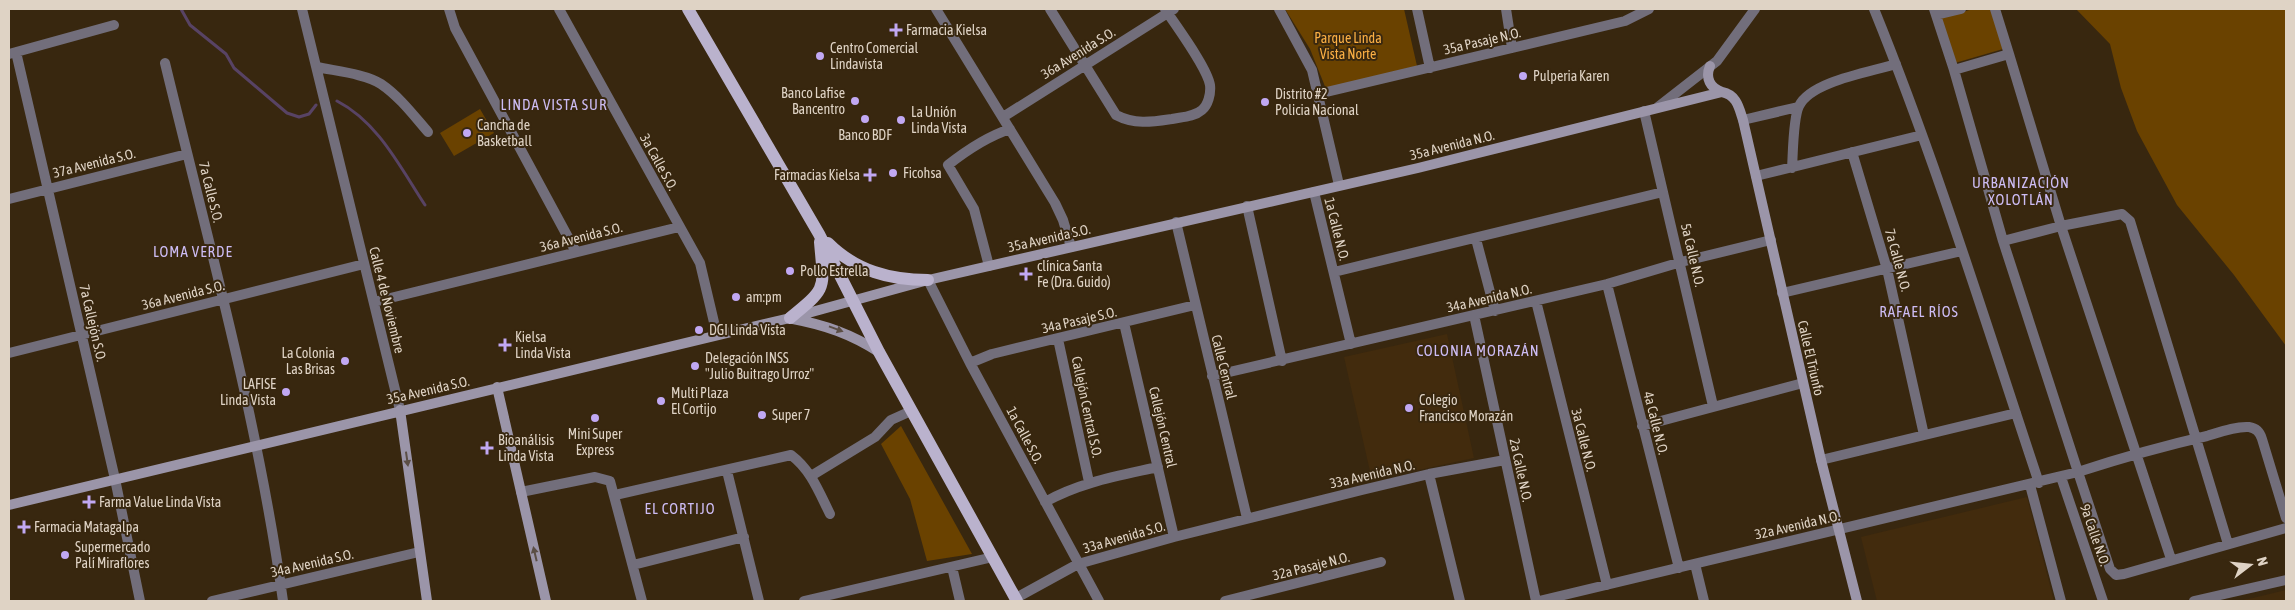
<svg xmlns="http://www.w3.org/2000/svg" width="2295" height="610" font-family="'Asap Condensed',sans-serif">
  <style>
    .built { fill: #422b0d }
    .green { fill: #6a4200 }
    .lines { fill: none; stroke-linecap: round; stroke-linejoin: round }
    .stream { stroke: #584364; stroke-width: 3 }
    .street { stroke: #726e7b; stroke-width: 10 }
    .secondary { stroke: #9b95a9; stroke-width: 10 }
    .primary { stroke: #bab2cd; stroke-width: 12 }
    .oneway { fill: #5b4e45 }
    .poi-dot { fill: #c1a8f3; stroke: #38270f; stroke-width: 2 }
    .labels { text-anchor: middle; stroke-width: 4; stroke-linejoin: round; paint-order: stroke }
    .poi-label { font-size: 14px; fill: #dfd3c5; stroke: #38270f; text-anchor: start }
    .park-label { font-size: 14px; fill: #fbaf44; stroke: #38270f }
    .street-label { font-size: 14px; fill: #dfd3c5; stroke: #38270f }
    .neighbourhood-label { font-size: 15px; letter-spacing: 1px; fill: #cdbcf4; stroke: #38270f }
  </style>
  <rect width="100%" height="100%" fill="#38270f"/>
  <path class="built" d="M1447 334 1474 458 1372 480 1344 357Z
    M2027 497 2054 601H1877L1861 537Z
    M2286 590V601H2238L2253 598Z"/>
  <path class="green" d="M1285 9H1404L1417 66 1326 89 1310 49Z
    M1973 9H1991L2003 49 1955 63 1941 18Z
    M2076 9H2286V346L2234 275 2177 205 2137 131 2121 88 2110 44Z
    M480 109 494 133 454 156 440 133Z
    M901 426 972 554 927 561 910 499 881 444Z"/>
  <g class="lines">
    <path class="stream" d="M181 9 190 25 226 54 234 68 287 113 299 117 309 114 316 105
      M337 101C378 122 400 167 425 205"/>
    <path class="street" d="M302 9 400 410
      M449 9 455 28 576 252
      M559 9 700 263 717 335
      M936 9 1055 203 1063 220 1071 247
      M1050 9 1116 115C1135 125 1152 122 1172 119 1182 117 1194 117 1202 110 1208 105 1211 94 1210 85 1207 67 1176 26 1165 9
      M1279 9 1312 70 1339 185
      M1417 9 1430 68
      M1506 9 1512 48
      M1874 9C1937 164 1986 324 2039 483
      M1934 9 1954 70
      M1995 9 2009 54
      M1936 15 1961 9
      M16 52 115 479 140 601
      M9 54 114 25
      M165 63C208 241 258 420 283 601
      M317 67C335 71 366 74 381 84 400 97 414 116 428 132
      M1318 94 1625 21 1649 9
      M1658 107 1717 61 1755 9
      M1644 111 1713 406
      M1003 117 1174 9
      M1743 120 1798 107
      M1852 152 1887 269 1924 435
      M1792 168C1793 154 1793 118 1799 106 1811 81 1871 72 1896 64
      M1756 176 1922 135
      M1314 192 1351 344
      M9 199 187 154
      M1247 206 1282 361
      M1176 222 1247 518
      M1476 239 1495 311
      M2003 241 1954 70 2009 54 2061 226 2171 559
      M989 266 974 209 948 165C967 150 986 137 1010 129
      M1334 272 1663 192
      M928 280 970 363 1099 601
      M1607 284 1679 568
      M1782 293 1962 251
      M1536 301 1607 585
      M374 302 679 227
      M1474 315 1536 601
      M1124 323 1174 537
      M1058 339 1089 482
      M9 353 364 264
      M970 363 992 354 1195 305
      M1212 376 1607 284 1681 262 1771 240
      M1642 426 1803 383
      M1821 460 2016 413
      M727 471 759 601
      M1429 474 1460 601
      M811 476 875 437 891 420 911 411
      M2061 477 2103 601
      M2030 485 2061 601
      M521 492 595 477 610 481 642 601
      M615 495 791 455C811 470 819 492 830 514
      M1045 502C1081 482 1118 476 1158 467
      M2228 544 2130 221 2122 214 2061 226 2003 241 2078 472C2121 458 2163 446 2207 436 2220 432 2236 426 2249 427 2256 428 2260 432 2262 439L2286 518
      M1695 564 1704 601
      M633 565 744 537
      M952 567 960 601
      M1016 598 1078 564 1174 537 1362 490 1429 474 1505 460
      M212 601 419 552
      M804 601 993 557
      M1225 601 1381 562
      M1539 601 2078 472 2110 569 2116 575 2124 574 2286 528
      M2194 601 2286 580"/>
    <path class="secondary" d="M1710 66C1705 78 1710 88 1722 92
      M793 319C825 325 851 334 879 352
      M497 387 546 601
      M400 410 427 601
      M9 505 790 318 928 280 1418 168 1722 92C1737 95 1739 108 1743 120L1821 460 1857 601"/>
    <path class="primary" d="M688 9 819 234 879 352 1017 601
      M828 243C856 271 890 280 928 280
      M790 318C828 287 824 290 820 242"/>
  </g>
  <defs><path id="oneway-solid" d="M-6-.8H1V-3.2L6.5 0L1 3.2V.8H-6Z" transform="scale(1.25)"/></defs>
  <g class="oneway">
    <use href="#oneway-solid" transform="translate(836 329) rotate(20)"/>
    <use href="#oneway-solid" transform="translate(407 459) rotate(82)"/>
    <use href="#oneway-solid" transform="translate(535 554) rotate(-103)"/>
  </g>
  <g class="poi-dot">
    <path d="M893.5 22.5h5v5h5v5h-5v5h-5v-5h-5v-5h5z"/>
    <circle cx="820" cy="56" r="5"/>
    <circle cx="1523" cy="76" r="5"/>
    <circle cx="855" cy="101" r="5"/>
    <circle cx="1265" cy="102" r="5"/>
    <circle cx="865" cy="119" r="5"/>
    <circle cx="901" cy="120" r="5"/>
    <circle cx="467" cy="133" r="5"/>
    <circle cx="893" cy="173" r="5"/>
    <path d="M867.5 167.5h5v5h5v5h-5v5h-5v-5h-5v-5h5z"/>
    <circle cx="790" cy="271" r="5"/>
    <path d="M1023.5 266.5h5v5h5v5h-5v5h-5v-5h-5v-5h5z"/>
    <circle cx="736" cy="297" r="5"/>
    <circle cx="699" cy="330" r="5"/>
    <path d="M502.5 337.5h5v5h5v5h-5v5h-5v-5h-5v-5h5z"/>
    <circle cx="345" cy="361" r="5"/>
    <circle cx="695" cy="366" r="5"/>
    <circle cx="286" cy="392" r="5"/>
    <circle cx="661" cy="401" r="5"/>
    <circle cx="1409" cy="408" r="5"/>
    <circle cx="762" cy="415" r="5"/>
    <circle cx="595" cy="418" r="5"/>
    <path d="M484.5 440.5h5v5h5v5h-5v5h-5v-5h-5v-5h5z"/>
    <path d="M86.5 494.5h5v5h5v5h-5v5h-5v-5h-5v-5h5z"/>
    <path d="M21.5 519.5h5v5h5v5h-5v5h-5v-5h-5v-5h5z"/>
    <circle cx="65" cy="555" r="5"/>
  </g>
  <g class="labels">
    <g class="poi-label">
      <text x="906" y="35">Farmacia Kielsa</text>
      <text x="830" y="53">Centro Comercial<tspan x="830" dy="16">Lindavista</tspan></text>
      <text x="1533" y="81">Pulperia Karen</text>
      <text x="845" y="98" text-anchor="end">Banco Lafise<tspan x="845" dy="16">Bancentro</tspan></text>
      <text x="1275" y="99">Distrito #2<tspan x="1275" dy="16">Policia Nacional</tspan></text>
      <text x="911" y="117">La Unión<tspan x="911" dy="16">Linda Vista</tspan></text>
      <text x="477" y="130">Cancha de<tspan x="477" dy="16">Basketball</tspan></text>
      <text x="865" y="140" text-anchor="middle">Banco BDF</text>
      <text x="903" y="178">Ficohsa</text>
      <text x="860" y="180" text-anchor="end">Farmacias Kielsa</text>
      <text x="1037" y="271">clínica Santa<tspan x="1037" dy="16">Fe (Dra. Guido)</tspan></text>
      <text x="800" y="276">Pollo Estrella</text>
      <text x="746" y="302">am:pm</text>
      <text x="709" y="335">DGI Linda Vista</text>
      <text x="515" y="342">Kielsa<tspan x="515" dy="16">Linda Vista</tspan></text>
      <text x="335" y="358" text-anchor="end">La Colonia<tspan x="335" dy="16">Las Brisas</tspan></text>
      <text x="705" y="363">Delegación INSS<tspan x="705" dy="16">"Julio Buitrago Urroz"</tspan></text>
      <text x="276" y="389" text-anchor="end">LAFISE<tspan x="276" dy="16">Linda Vista</tspan></text>
      <text x="671" y="398">Multi Plaza<tspan x="671" dy="16">El Cortijo</tspan></text>
      <text x="1419" y="405">Colegio<tspan x="1419" dy="16">Francisco Morazán</tspan></text>
      <text x="772" y="420">Super 7</text>
      <text x="595" y="439" text-anchor="middle">Mini Super<tspan x="595" dy="16">Express</tspan></text>
      <text x="498" y="445">Bioanálisis<tspan x="498" dy="16">Linda Vista</tspan></text>
      <text x="99" y="507">Farma Value Linda Vista</text>
      <text x="34" y="532">Farmacia Matagalpa</text>
      <text x="75" y="552">Supermercado<tspan x="75" dy="16">Palí Miraflores</tspan></text>
    </g>
    <g class="park-label">
      <text x="1348" y="43">Parque Linda<tspan x="1348" dy="16">Vista Norte</tspan></text>
    </g>
    <g class="street-label">
      <text transform="translate(1482 41) rotate(-13)" y="5">35a Pasaje N.O.</text>
      <text transform="translate(1078 53) rotate(-32)" y="5">36a Avenida S.O.</text>
      <text transform="translate(1452 145) rotate(-14)" y="5">35a Avenida N.O.</text>
      <text transform="translate(659 162) rotate(61)" y="5">3a Calle S.O.</text>
      <text transform="translate(94 163) rotate(-14)" y="5">37a Avenida S.O.</text>
      <text transform="translate(211 192) rotate(76)" y="5">7a Calle S.O.</text>
      <text transform="translate(1337 229) rotate(76)" y="5">1a Calle N.O.</text>
      <text transform="translate(581 237) rotate(-14)" y="5">36a Avenida S.O.</text>
      <text transform="translate(1049 238) rotate(-13)" y="5">35a Avenida S.O.</text>
      <text transform="translate(1693 255) rotate(77)" y="5">5a Calle N.O.</text>
      <text transform="translate(1898 260) rotate(75)" y="5">7a Calle N.O.</text>
      <text transform="translate(183 295) rotate(-14)" y="5">36a Avenida S.O.</text>
      <text transform="translate(1489 298) rotate(-13)" y="5">34a Avenida N.O.</text>
      <text transform="translate(387 300) rotate(76)" y="5">Calle 4 de Noviembre</text>
      <text transform="translate(1079 320) rotate(-13)" y="5">34a Pasaje S.O.</text>
      <text transform="translate(93 323) rotate(77)" y="5">7a Callejón S.O.</text>
      <text transform="translate(1811 358) rotate(77)" y="5">Calle El Triunfo</text>
      <text transform="translate(1224 367) rotate(76)" y="5">Calle Central</text>
      <text transform="translate(428 390) rotate(-13)" y="5">35a Avenida S.O.</text>
      <text transform="translate(1087 407) rotate(78)" y="5">Callejón Central S.O.</text>
      <text transform="translate(1656 423) rotate(76)" y="5">4a Calle N.O.</text>
      <text transform="translate(1163 427) rotate(77)" y="5">Callejón Central</text>
      <text transform="translate(1025 435) rotate(62)" y="5">1a Calle S.O.</text>
      <text transform="translate(1584 440) rotate(76)" y="5">3a Calle N.O.</text>
      <text transform="translate(1521 470) rotate(78)" y="5">2a Calle N.O.</text>
      <text transform="translate(1372 474) rotate(-13)" y="5">33a Avenida N.O.</text>
      <text transform="translate(1797 525) rotate(-13)" y="5">32a Avenida N.O.</text>
      <text transform="translate(2095 535) rotate(71)" y="5">9a Calle N.O.</text>
      <text transform="translate(1124 537) rotate(-16)" y="5">33a Avenida S.O.</text>
      <text transform="translate(312 563) rotate(-13)" y="5">34a Avenida S.O.</text>
      <text transform="translate(1311 566) rotate(-14)" y="5">32a Pasaje N.O.</text>
    </g>
    <g class="neighbourhood-label">
      <text x="554" y="110">LINDA VISTA SUR</text>
      <text x="2021" y="188">URBANIZACIÓN<tspan x="2021" dy="17">XOLOTLÁN</tspan></text>
      <text x="193" y="257">LOMA VERDE</text>
      <text x="1919" y="317">RAFAEL RÍOS</text>
      <text x="1478" y="356">COLONIA MORAZÁN</text>
      <text x="680" y="514">EL CORTIJO</text>
    </g>
  </g>
  <rect width="2295" height="610" fill="none" stroke="#dfd3c5" stroke-width="20"/>
  <g transform="translate(2250 565) rotate(74)" stroke="#38270f" stroke-width="4" paint-order="stroke">
  <path d="M0-4L9 19L0 12L-9 19Z" fill="#dfd3c5"/>
  <text y="-8" font-size="14" font-weight="bold" text-anchor="middle" fill="#dfd3c5">N</text>
  </g>
</svg>
